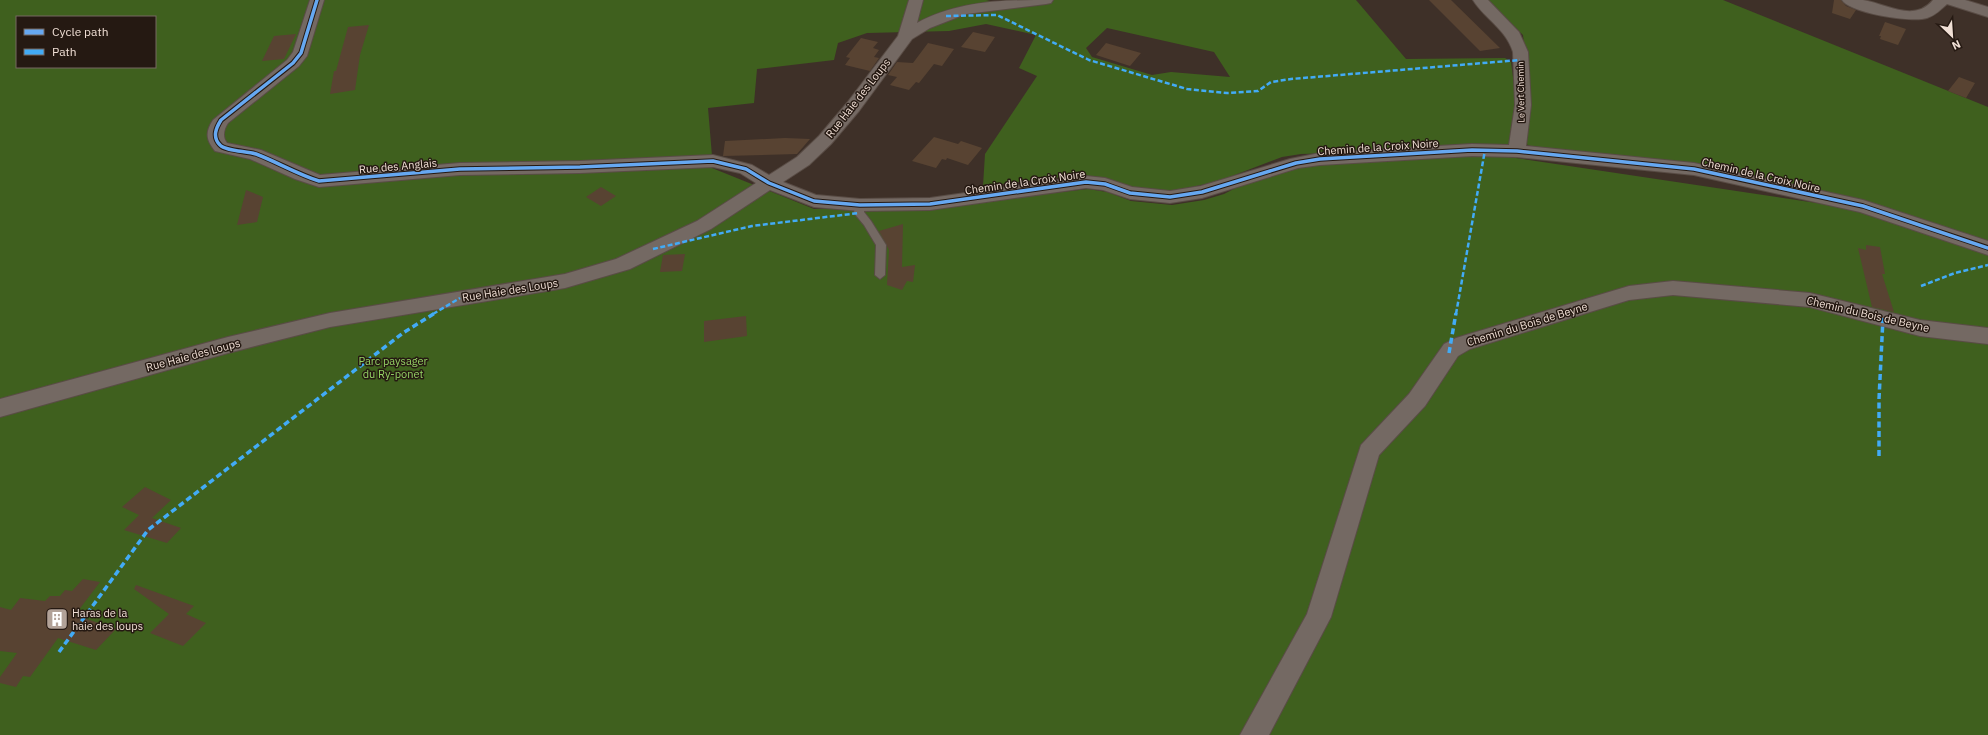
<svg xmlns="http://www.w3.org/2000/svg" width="1988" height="735" font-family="'IBM Plex Sans',sans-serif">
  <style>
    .green { fill: #3f601e; fill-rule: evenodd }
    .building { fill: #584332 }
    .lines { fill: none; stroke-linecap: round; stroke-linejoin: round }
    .lane-casing { stroke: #594c45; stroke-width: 2 }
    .street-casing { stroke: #594c45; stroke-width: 2 }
    .lane { fill: #746963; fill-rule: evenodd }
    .street { fill: #746963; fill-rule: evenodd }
    .quiet-far1 { stroke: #42abf6; stroke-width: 2.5; stroke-dasharray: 5 2.5; stroke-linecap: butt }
    .quiet { stroke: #42abf6; stroke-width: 3.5; stroke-dasharray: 6 3.5; stroke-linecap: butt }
    .cycleway-casing { stroke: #251912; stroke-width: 5.5 }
    .cycleway { stroke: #66a8f1; stroke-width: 3.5 }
    .labels { text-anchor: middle; stroke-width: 3; stroke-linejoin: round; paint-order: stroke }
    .far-street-label { font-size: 9px; fill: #f0dfd5; stroke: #251912 }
    .street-label { font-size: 11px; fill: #f0dfd5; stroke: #251912 }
    .park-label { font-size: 11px; fill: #95d465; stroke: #251912 }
    .poi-label { font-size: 11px; fill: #f0dfd5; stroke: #251912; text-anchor: start }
  </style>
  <rect width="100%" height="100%" fill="#3e3028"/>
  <path class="green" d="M0 0H986L999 3 1049 0H1356L1406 59 1505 58 1511 62 1518 115 1509 145 1368 152 1301 154 1282 157 1219 181 1178 190H1140L1078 175 983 186 985 154 1037 76 1019 68 1036 35 986 24 949 31 867 33 838 43 834 60 757 69 754 103 708 108 712 156 707 166 814 209 932 207 1088 189 1107 192 1131 201 1172 205 1204 200 1224 194 1263 174 1317 163 1489 154 1830 205 1988 243V735H0ZM17 17H155V67H17ZM1107 28 1214 52 1230 77 1171 72 1152 75 1092 57 1086 48Z
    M1487 0H1723L1988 107V243L1911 216 1695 167 1537 149 1526 144 1530 98 1523 35Z"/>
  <path class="building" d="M1429 0H1451L1500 48 1480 51Z
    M1834 0H1841L1846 6 1856 10 1850 19 1832 13Z
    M1885 22 1906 29 1898 45 1880 39 1881 36H1879Z
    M369 25 360 55 355 90 330 94 334 71H336L348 27Z
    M973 32 995 37 985 52 961 47Z
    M296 34 284 59 262 61 274 36Z
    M861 38 878 42 873 48 879 50 874 57 879 58 870 71 845 65 850 58 846 57Z
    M928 43 954 49 942 66 934 64 919 83 916 82 909 90 890 85 897 77 888 75 897 62 913 63Z
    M1106 43 1141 53 1130 66 1096 55Z
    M1959 77 1975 83 1966 98 1948 91Z
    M934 137 958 144 961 141 982 148 968 165 947 158 946 160 942 159 936 168 912 161Z
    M785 138 810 139 797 154 723 156 725 141Z
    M601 187 616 196 601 206 586 197Z
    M246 190 263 197 257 222 237 225Z
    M903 224 902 267 915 265 913 282 907 281 902 290 887 285 889 250 879 231Z
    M1866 245 1880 247 1885 274H1882L1894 312 1872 307 1858 248 1866 250Z
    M685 254 682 271 660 272 663 255Z
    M746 316 747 336 704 342V321Z
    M145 487 171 500 152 518 181 528 167 543 124 530 139 515 122 507Z
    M83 579 100 582 75 615 116 629 96 650 58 638 30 677 23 676 16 687 0 683V677L17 653 0 651V607L11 610 20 598 45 601 50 596H60L65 590 72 591Z
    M136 585 194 606 186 614 206 623 183 646 150 633 169 614 134 589Z"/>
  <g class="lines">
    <g class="lane-casing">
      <path id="lane" d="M860 202 865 205 864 212 871 221 886 245 885 275 880 279 875 275 876 245 864 225 854 213 855 205Z"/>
    </g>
    <g class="street-casing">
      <path id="street" d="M310 0H324L307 56 299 66 228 123C224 129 222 137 227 143L261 150 320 175 460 163 580 161 713 155 752 165 769 175 797 157 819 136 847 103 898 36 909 0H923L917 23C959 0 1007 0 1053 0L1051 3 1046 4 966 14 930 28 912 39 859 111 831 144 809 165 783 182 816 195 860 199 930 198 1086 176 1105 178 1132 187 1170 191 1201 186 1290 159 1320 153 1472 144 1509 145 1515 105 1513 52C1506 29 1485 19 1473 0H1488L1519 32 1528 52 1531 105 1526 146 1694 163 1863 200 1988 241V255L1860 212 1694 175 1517 157 1472 156 1320 165 1298 168 1202 198 1170 203 1130 199 1103 190 1086 188 930 210 860 211 814 207 770 190 711 229 630 269 565 288 330 327 228 353 0 417V399L228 337 330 313 565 274 616 259 697 221 756 183 740 173 713 167 580 173 460 175 319 187 295 179 250 159 215 151C206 140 205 132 213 120L287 60 293 52Z
        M1842 0C1849 0 1857 0 1863 0 1887 4 1914 23 1933 0H1965L1988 7V17L1947 4C1940 10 1936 15 1927 18 1912 23 1850 13 1842 0Z
        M1673 281 1810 293 1920 320 1988 328V344L1920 336 1810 307 1673 295 1629 300 1470 349 1458 356 1425 406 1379 455 1331 617 1269 735H1240L1307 614 1361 445 1409 394 1444 344 1456 338 1629 286Z"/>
    </g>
    <use href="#lane" class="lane"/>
    <use href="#street" class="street"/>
    <path class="quiet-far1" d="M946 16 997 15 1089 60 1187 89 1227 93 1258 91 1271 82 1291 79 1520 60
      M653 249 752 226 859 213
      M1921 286 1955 273 1988 265
      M433 314 460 298
      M1456 314 1485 150"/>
    <path class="quiet" d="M1449 353 1456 313
      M1879 456V399L1883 318
      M59 652 148 530 403 333 435 313"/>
    <g class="cycleway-casing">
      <path id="cycleway" d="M317 0 301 53 293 63 221 120C216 128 212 137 220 145 225 151 247 151 256 154 277 162 297 174 319 181L460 169 580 167 713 161 746 169 769 183 814 201 860 205 930 204 1086 182 1105 184 1130 193 1170 197 1202 192 1296 163 1320 159 1472 150 1517 151 1694 169 1863 206 1988 248"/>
    </g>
    <use href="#cycleway" class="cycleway"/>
  </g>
  <defs>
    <g id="building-square" transform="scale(1.15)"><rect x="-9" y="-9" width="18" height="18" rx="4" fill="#b2a298" stroke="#251912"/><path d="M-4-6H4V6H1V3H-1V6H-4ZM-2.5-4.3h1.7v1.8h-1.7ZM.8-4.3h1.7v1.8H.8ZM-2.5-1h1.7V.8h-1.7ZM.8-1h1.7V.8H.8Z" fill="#fff"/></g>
  </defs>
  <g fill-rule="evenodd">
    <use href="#building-square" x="57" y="619"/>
  </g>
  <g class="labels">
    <g class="far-street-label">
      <text transform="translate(1521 92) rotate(-91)" y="3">Le Vert Chemin</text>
    </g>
    <g class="street-label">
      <text transform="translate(858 98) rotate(-52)" y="4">Rue Haie des Loups</text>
      <text transform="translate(1378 147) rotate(-4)" y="4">Chemin de la Croix Noire</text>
      <text transform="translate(398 166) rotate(-5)" y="4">Rue des Anglais</text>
      <text transform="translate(1761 175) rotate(13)" y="4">Chemin de la Croix Noire</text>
      <text transform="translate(1025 182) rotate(-8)" y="4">Chemin de la Croix Noire</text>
      <text transform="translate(510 290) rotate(-9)" y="4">Rue Haie des Loups</text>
      <text transform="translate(1868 314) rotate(13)" y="4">Chemin du Bois de Beyne</text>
      <text transform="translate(1527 324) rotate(-17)" y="4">Chemin du Bois de Beyne</text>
      <text transform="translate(193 355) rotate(-15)" y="4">Rue Haie des Loups</text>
    </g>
    <g class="park-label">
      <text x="393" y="365">Parc paysager<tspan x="393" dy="13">du Ry-ponet</tspan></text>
    </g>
    <g class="poi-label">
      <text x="72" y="617">Haras de la<tspan x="72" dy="13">haie des loups</tspan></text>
    </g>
  </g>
  <rect x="16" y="16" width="140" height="52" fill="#251912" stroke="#766860"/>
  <rect x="24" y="29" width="20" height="6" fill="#66a8f1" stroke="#766860"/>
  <text x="52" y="36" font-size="12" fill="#f0dfd5">Cycle path</text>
  <rect x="24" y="49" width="20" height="6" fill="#42abf6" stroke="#766860"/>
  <text x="52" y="56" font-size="12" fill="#f0dfd5">Path</text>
  <g transform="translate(1952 36) rotate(155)" stroke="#251912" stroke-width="3" paint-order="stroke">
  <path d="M0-3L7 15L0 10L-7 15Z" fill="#f0dfd5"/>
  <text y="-6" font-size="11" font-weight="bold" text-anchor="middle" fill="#f0dfd5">N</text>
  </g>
</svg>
